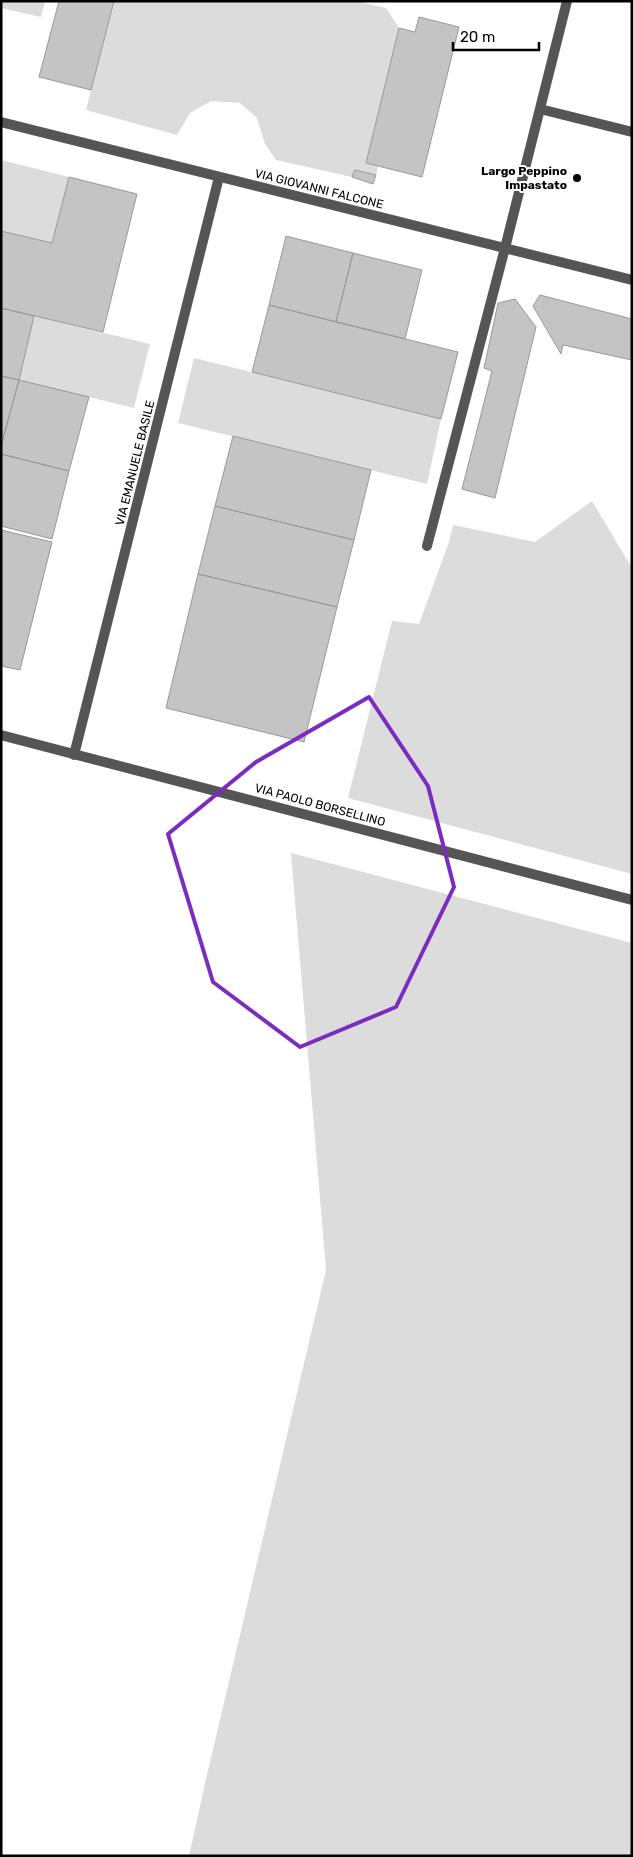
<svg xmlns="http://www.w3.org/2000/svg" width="633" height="1857" font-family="Rubik,sans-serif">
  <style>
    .green { fill: #dcdcdc }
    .building { fill: #c4c4c4; stroke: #999 }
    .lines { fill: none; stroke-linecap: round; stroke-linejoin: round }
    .service { stroke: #555; stroke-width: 10 }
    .minor { stroke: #555; stroke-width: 10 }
    .marked { fill: none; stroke: #7b2cbf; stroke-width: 4; stroke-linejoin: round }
    .poi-dot { fill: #000; stroke: #fff; stroke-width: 2 }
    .labels { text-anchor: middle; stroke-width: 4; stroke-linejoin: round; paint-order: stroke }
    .poi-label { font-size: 12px; font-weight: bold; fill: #000; stroke: #fff; text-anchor: end }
    .street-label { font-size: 12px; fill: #000; stroke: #fff }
  </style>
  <rect width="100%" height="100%" fill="#fff"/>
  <path class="green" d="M1 1H45L41 17 1 8Z
    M114 1H356L386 8 399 28 366 163 378 166 376 175 355 170 352 177 276 160 265 144 257 118 240 103 211 101 190 113 177 135 86 110Z
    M1 160 69 177 52 243 1 231Z
    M34 316 150 344 134 408 19 380Z
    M194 358 441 419 427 484 178 423Z
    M592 501 632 568V874L348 798 392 621 419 624 449 542 453 525 535 542Z
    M291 853 632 943V1856H189L206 1779 326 1270Z"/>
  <path class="building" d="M59 1H114L91 90 39 77Z
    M419 17 459 27 422 177 366 163 399 28 415 32Z
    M355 170 376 175 373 184 352 177Z
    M69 177 137 194 103 332 1 308V231L52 243Z
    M286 236 353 253 336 322 269 305Z
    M353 253 422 270 405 339 336 322Z
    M540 295 632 319V360L563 345 561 354 533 306Z
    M515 299 536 327 495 498 462 489 492 371 484 368 498 303Z
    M269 305 458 352 441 419 252 372Z
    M1 308 34 316 19 380 1 376Z
    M1 376 19 380 1 446Z
    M19 380 89 397 69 471 1 454V446Z
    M233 436 371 470 354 540 215 506Z
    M1 454 69 471 52 539 1 526Z
    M215 506 354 540 337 607 198 574Z
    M1 530 52 542 20 670 1 666Z
    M198 574 337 607 304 742 166 708Z"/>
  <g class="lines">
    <path class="service" d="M427 546 505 248"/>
    <path class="minor" d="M540 109 632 132
      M1 122 632 280
      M505 248 567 1
      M1 735 632 900
      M74 755 219 177"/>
  </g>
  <path class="marked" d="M369 697 428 786 454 887 396 1007 300 1047 213 982 168 834 256 762Z"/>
  <circle class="poi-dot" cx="577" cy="178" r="5"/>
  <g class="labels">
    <g class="poi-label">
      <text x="567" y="175">Largo Peppino<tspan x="567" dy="14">Impastato</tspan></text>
    </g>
    <g class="street-label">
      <text transform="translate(319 189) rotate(14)" y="4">VIA GIOVANNI FALCONE</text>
      <text transform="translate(135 463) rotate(-76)" y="4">VIA EMANUELE BASILE</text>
      <text transform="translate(320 805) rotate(15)" y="4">VIA PAOLO BORSELLINO</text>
    </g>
  </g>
  <rect width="633" height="1857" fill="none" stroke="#000000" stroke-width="5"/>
  <path d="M453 42v8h86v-8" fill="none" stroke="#000000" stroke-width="2.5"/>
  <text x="460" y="42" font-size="15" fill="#000000" stroke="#ffffff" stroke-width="4" paint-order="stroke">20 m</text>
</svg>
